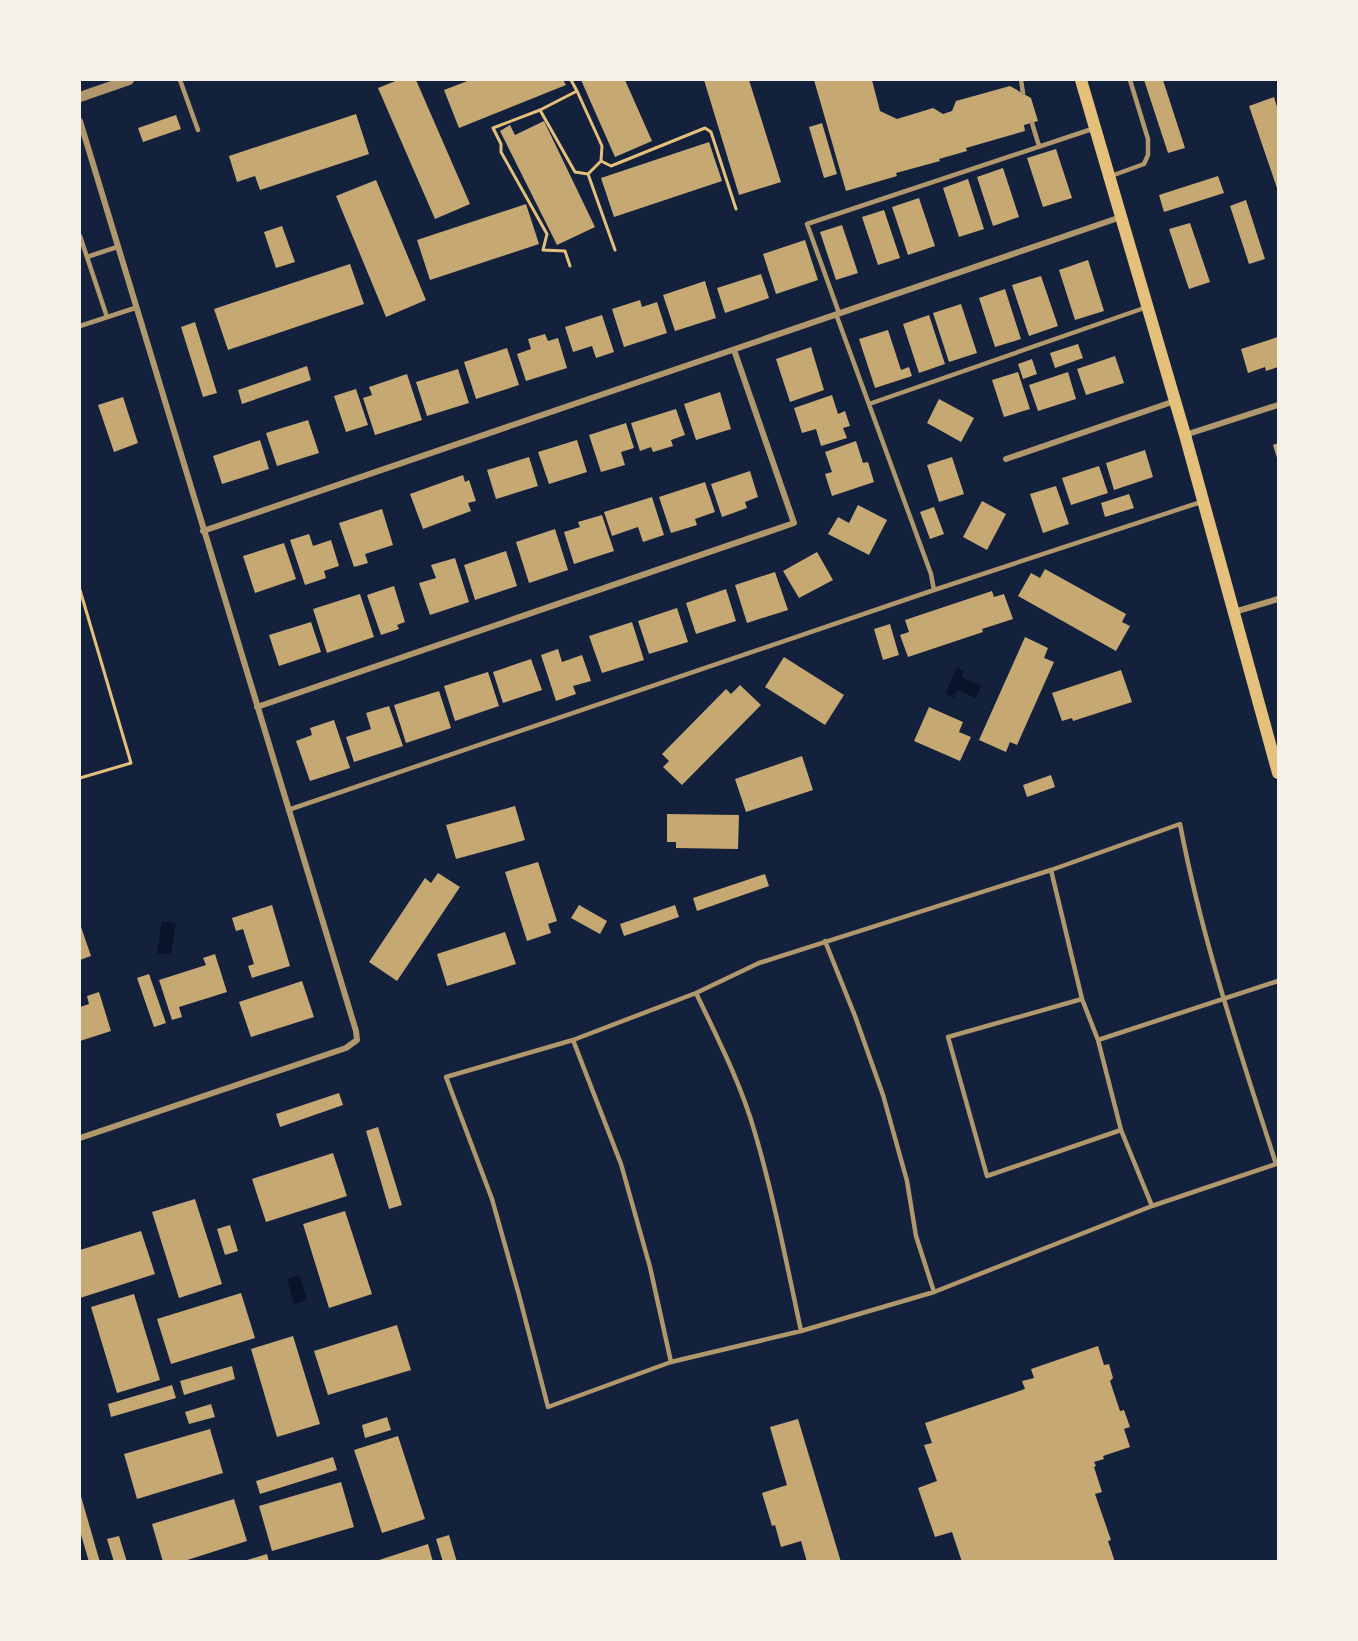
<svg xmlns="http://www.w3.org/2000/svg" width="1358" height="1641" font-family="Inter,sans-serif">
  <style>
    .water { fill: #0b132b }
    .building { fill: #c6a872 }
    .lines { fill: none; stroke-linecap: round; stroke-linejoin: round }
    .path { stroke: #e5c07b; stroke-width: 3 }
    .service { stroke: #b1986c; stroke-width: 4.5 }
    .minor { stroke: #b1986c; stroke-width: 6 }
    .tertiary { stroke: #b1986c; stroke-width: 10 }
    .secondary { stroke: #e5c07b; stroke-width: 12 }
  </style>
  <rect width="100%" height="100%" fill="#14213d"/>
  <path class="water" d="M957 667 964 671 961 677 981 686 976 698 958 690 954 698 945 694Z
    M162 921 176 923 171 955 157 953Z
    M299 1275 307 1300 294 1304 287 1279Z"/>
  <path class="building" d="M398 80H416L470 204 435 219 378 88Z
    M470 80H563L566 85 459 128 444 90Z
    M581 80H625L652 141 615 157Z
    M704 80H749L781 182 739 195Z
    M814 80H872L880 111 897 119 933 108 943 114 952 111 956 101 1010 86 1031 98 1038 121 1024 125 1025 131 966 148 967 151 939 159 940 161 896 173 897 176 846 191Z
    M1144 80H1163L1185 148 1168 153Z
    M1274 97 1278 110V191L1249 106Z
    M356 114 369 154 260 190 255 176 237 182 229 156Z
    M176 115 181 129 143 142 138 128Z
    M544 121 595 227 557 245 500 131 510 125 515 135Z
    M822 123 837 174 824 178 809 127Z
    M709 142 722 181 614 217 601 178Z
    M1056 149 1072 198 1043 207 1027 158Z
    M1003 168 1019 217 993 226 977 177Z
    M1218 176 1224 193 1164 212 1159 195Z
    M968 179 984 229 959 237 943 188Z
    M376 180 426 300 386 317 336 196Z
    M919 198 935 246 908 255 892 207Z
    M1246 200 1265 259 1249 264 1230 206Z
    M526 204 539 244 430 280 417 240Z
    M884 210 900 258 878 265 862 217Z
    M1190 223 1210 282 1189 289 1169 229Z
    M842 225 858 273 836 280 820 232Z
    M282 226 295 262 276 268 264 232Z
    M805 240 818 280 776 294 763 254Z
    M1088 260 1104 311 1075 320 1059 270Z
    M350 264 364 304 228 350 214 309Z
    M761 274 769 298 725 313 717 288Z
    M1041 276 1058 326 1029 336 1012 285Z
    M705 281 716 318 675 331 663 295Z
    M1005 289 1021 339 995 347 979 298Z
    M640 300 642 307 657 302 667 333 624 347 612 309Z
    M961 304 977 353 949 362 933 313Z
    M602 315 614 352 596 358 592 346 573 352 565 327Z
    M929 315 945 364 919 373 903 324Z
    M195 322 217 393 203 397 181 327Z
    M888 330 901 370 909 367 912 376 875 388 859 339Z
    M545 334 548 341 558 338 567 368 526 381 517 354 531 349 528 339Z
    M1278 337V367L1266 371 1265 367 1248 373 1241 349Z
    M1078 344 1083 358 1055 368 1050 353Z
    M811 347 824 390 790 402 776 359Z
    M507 348 519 385 476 399 464 362Z
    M1115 356 1124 383 1086 395 1077 369Z
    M1032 359 1037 374 1023 379 1018 364Z
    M307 366 311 380 242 404 238 390Z
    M458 369 469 403 427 416 416 382Z
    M1018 372 1030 409 1004 417 992 380Z
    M1068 372 1076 399 1038 411 1029 385Z
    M407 374 422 420 375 435 363 398 372 395 369 387Z
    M356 389 368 425 346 432 334 396Z
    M720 392 731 429 696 440 684 404Z
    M832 395 838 414 845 411 850 426 843 428 847 438 821 446 816 429 802 433 794 408Z
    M123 397 138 443 114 452 98 405Z
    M939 399 974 418 961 442 927 423Z
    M676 409 685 435 671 440 673 446 653 452 651 447 640 451 631 423Z
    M308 420 319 453 277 466 266 433Z
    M626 423 634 448 621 452 625 465 601 472 589 435Z
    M260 440 269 469 222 484 213 456Z
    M577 440 587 472 549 484 538 452Z
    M856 441 863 463 868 462 874 482 832 496 825 474 832 472 825 452Z
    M1278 443V461L1273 445Z
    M1145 450 1153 477 1114 490 1106 463Z
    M529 457 538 486 496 499 487 470Z
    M952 457 964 494 939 502 927 465Z
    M1099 466 1108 493 1071 505 1062 478Z
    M750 471 758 497 745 502 747 508 722 517 711 484Z
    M463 475 465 482 469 480 476 501 468 503 471 511 423 529 410 494Z
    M705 482 715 512 695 519 697 525 671 533 659 497Z
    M1056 486 1069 524 1043 533 1030 494Z
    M1129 494 1134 508 1105 517 1101 503Z
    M652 497 664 535 643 542 638 527 612 536 604 512Z
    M982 501 1006 514 987 550 963 537Z
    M858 505 887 520 869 555 828 534 838 517 849 523Z
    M934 507 944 534 930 539 920 512Z
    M382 509 393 545 365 554 368 563 354 567 339 523Z
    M602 515 614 551 574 564 564 532 580 527 578 522Z
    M555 529 568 570 529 583 516 542Z
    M309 534 313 546 331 540 339 566 324 571 326 578 305 585 290 540Z
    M284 543 296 579 255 593 243 556Z
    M506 551 517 586 475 600 464 565Z
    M817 552 833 580 799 598 783 571Z
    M455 558 469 602 430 615 419 583 436 578 431 565Z
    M1045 569 1126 614 1122 622 1130 626 1116 651 1018 596 1031 573 1040 578Z
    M775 572 788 610 747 623 735 585Z
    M394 586 405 622 397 625 399 629 381 635 367 595Z
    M726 589 736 621 696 634 686 603Z
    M992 591 994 597 1004 594 1013 619 982 629 983 632 908 657 900 635 909 632 905 620Z
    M360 594 374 637 327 653 313 609Z
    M677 608 688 642 649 654 638 621Z
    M311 622 321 652 279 666 269 635Z
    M632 622 644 660 602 673 589 636Z
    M890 624 899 655 883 660 874 629Z
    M1025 637 1048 648 1044 658 1054 662 1017 745 1010 742 1006 752 979 740Z
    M558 649 562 662 582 655 591 681 573 686 576 694 556 701 541 655Z
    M784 657 844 695 825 725 765 687Z
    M531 659 542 690 503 703 493 672Z
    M1121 670 1132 702 1073 721 1072 718 1062 721 1052 693Z
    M488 672 499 706 455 721 444 686Z
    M740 685 761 705 682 785 663 767 669 761 662 754 726 689 731 694Z
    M439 691 451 728 406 743 394 705Z
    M389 706 403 746 354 762 346 737 371 729 366 713Z
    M929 707 963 722 959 732 971 737 960 761 914 741Z
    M334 720 350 768 310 781 296 741 312 735 310 728Z
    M802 756 813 790 746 812 735 779Z
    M1051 775 1055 787 1027 797 1023 785Z
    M515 806 525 840 456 859 446 825Z
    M667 814 739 815 738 849 676 848V842H667Z
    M538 862 557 921 548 924 551 933 527 941 505 872Z
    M438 873 460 887 397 981 369 962 425 878 431 883Z
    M765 874 769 886 697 911 693 898Z
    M272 905 290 966 252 978 248 966 254 964 243 929 236 931 232 918Z
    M579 905 607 921 600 934 571 918Z
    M675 905 679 917 624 936 620 924Z
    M80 924 91 956 80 960Z
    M505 932 516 964 447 986 437 954Z
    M215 954 227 992 179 1007 182 1017 172 1020 159 980 206 965 203 958Z
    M149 974 166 1023 154 1027 137 978Z
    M302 981 314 1017 251 1037 239 1002Z
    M99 992 111 1031 80 1041V1007L89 1004 87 996Z
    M339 1093 343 1105 280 1127 276 1114Z
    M378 1127 402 1205 389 1209 366 1131Z
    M333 1153 347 1196 266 1222 252 1179Z
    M195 1199 222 1284 179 1298 152 1212Z
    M345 1211 372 1294 329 1308 303 1224Z
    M230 1225 238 1251 225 1255 217 1229Z
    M141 1231 155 1274 80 1298V1250Z
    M241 1293 255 1338 171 1364 157 1319Z
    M134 1294 160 1380 117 1393 91 1307Z
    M397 1325 411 1370 328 1395 314 1351Z
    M293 1336 320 1424 277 1437 251 1349Z
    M1098 1346 1104 1365 1109 1364 1113 1378 1110 1381 1120 1411 1124 1410 1130 1427 1124 1429 1130 1447 1103 1456 1104 1459 1094 1462 1096 1466 1094 1467 1102 1492 1095 1494 1111 1540 1108 1541 1115 1562H962L952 1532 935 1537 918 1488 937 1481 924 1445 932 1443 925 1423 1025 1389 1022 1381 1034 1378 1031 1369Z
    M232 1366 235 1379 184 1395 180 1381Z
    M172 1385 176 1398 111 1417 108 1404Z
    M211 1404 215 1417 189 1424 185 1412Z
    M387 1417 391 1430 365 1438 362 1425Z
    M798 1419 841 1562H807L801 1541 781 1547 775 1525 772 1526 762 1493 787 1485 770 1427Z
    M210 1429 223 1473 137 1499 124 1454Z
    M398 1436 425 1519 382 1533 354 1450Z
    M333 1457 337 1470 260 1494 256 1481Z
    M341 1482 354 1527 272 1551 259 1506Z
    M80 1493 100 1562H89L80 1531Z
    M234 1499 247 1541 181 1562H163L152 1524Z
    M449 1535 457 1562H443L436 1539Z
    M119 1536 127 1562H114L107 1539Z
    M428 1544 433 1562H376V1561Z
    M267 1554 269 1562H244V1561Z"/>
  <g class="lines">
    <path class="path" d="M571 80 577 91
      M540 110 493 128 501 144V152L547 234 543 250 565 251 570 266
      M588 174 601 161
      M615 250 588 174 575 172 540 110 577 91 602 146 601 161 611 166 705 128 711 132 736 209
      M80 590 131 763 80 778"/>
    <path class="service" d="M180 80 198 130
      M1021 80 1023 93
      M1032 123 1039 146
      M1111 176 1144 164 1148 155V139L1130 80
      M80 236 87 257 117 247
      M87 257 107 317
      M839 313 807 224 1095 128
      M836 314 931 574 934 590
      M80 326 135 308
      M869 404 1147 307
      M288 810 934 590 1201 502
      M1180 824C1202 940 1240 1052 1276 1164L1152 1206 934 1292 801 1331 671 1362 548 1407 519 1295 492 1199 446 1077 573 1040 696 993 759 963 1051 870Z
      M1051 870 1082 999 1098 1040 1121 1130 1152 1206
      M825 941 855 1016 883 1095 907 1181 916 1236 934 1292
      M696 993C718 1039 741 1084 755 1133 774 1198 787 1265 801 1331
      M1082 999 948 1037 987 1176 1121 1130
      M573 1040 621 1164 650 1267 671 1362
      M1098 1040 1278 981"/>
    <path class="minor" d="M80 121 356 1031 357 1040 346 1048 80 1138
      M1185 435 1278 405
      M1006 459 1175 401
      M203 531 1121 217
      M1234 612 1278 599
      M257 707 794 523 734 350"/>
    <path class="tertiary" d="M80 97 129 80"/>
    <path class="secondary" d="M1081 80 1185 435 1278 773"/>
  </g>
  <rect width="1358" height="1641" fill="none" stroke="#f6f1e7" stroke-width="162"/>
</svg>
